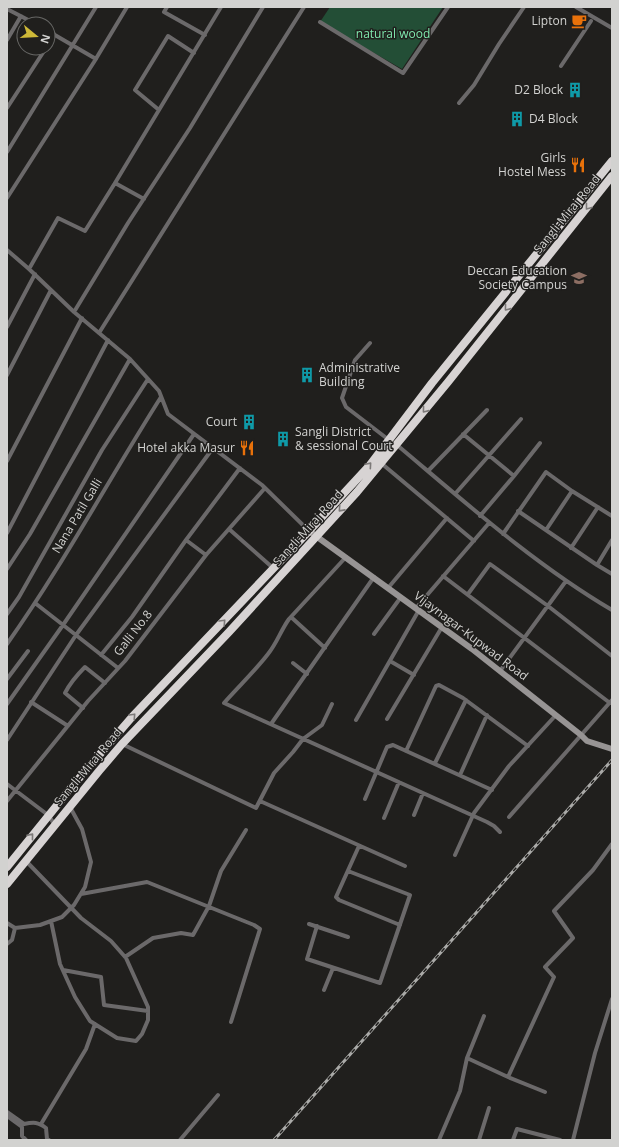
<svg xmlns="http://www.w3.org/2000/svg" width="619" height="1147" font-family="'Open Sans',sans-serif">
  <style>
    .green { fill: #234e36 }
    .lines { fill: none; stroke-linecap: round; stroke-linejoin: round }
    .street { stroke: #6b696a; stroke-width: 4 }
    .secondary { stroke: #979494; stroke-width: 6 }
    .highway { stroke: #d7d3d3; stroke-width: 8 }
    .rail-casing { stroke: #aaaaa8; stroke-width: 3 }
    .rail { stroke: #201f1d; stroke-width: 1.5; stroke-dasharray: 4.5; stroke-linecap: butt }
    .oneway { stroke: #7c7978 }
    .labels { text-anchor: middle; stroke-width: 3; stroke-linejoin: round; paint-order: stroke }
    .poi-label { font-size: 12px; fill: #d2d2d0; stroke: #201f1d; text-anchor: end }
    .park-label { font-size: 12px; fill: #7fe9ae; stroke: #201f1d }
    .street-label { font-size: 12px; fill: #d2d2d0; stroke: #201f1d }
  </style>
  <rect width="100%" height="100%" fill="#201f1d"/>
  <path class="green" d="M330 7H443L402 69 320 22Z"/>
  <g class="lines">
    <path class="street" d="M167 7 164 12 205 35
      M576 7 612 28
      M7 9 36 24
      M320 22 403 73 448 7
      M48 31 96 59
      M7 40 21 16
      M48 44 54 34
      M561 66 591 21
      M459 103 474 85 499 44 524 7
      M7 108 46 48
      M159 110 135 90 168 36 194 53
      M7 152 96 7
      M115 183 144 199
      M7 198 94 62 127 7
      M7 250 29 269 74 312 130 359 159 391 168 414 262 485 309 531
      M29 269 58 218 85 231 115 183 221 7
      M74 312 128 223 190 128 263 7
      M7 327 35 274
      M99 333 304 7
      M370 343 355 360 342 398 346 407 389 440
      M7 375 51 290
      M463 434 514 476
      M397 445C466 503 534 564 612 610
      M7 461 82 318
      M381 463 474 541
      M428 471 487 410
      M455 494 521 419
      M518 511 597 565
      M480 516 514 476 540 443
      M229 529 273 568
      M546 530 572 491
      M7 533 108 340
      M503 534 546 472 572 491 612 516
      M612 540 597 565 612 574
      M571 548 598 507
      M206 555 186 540 240 468
      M346 557 289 619C281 630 277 643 268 654 255 671 238 687 224 703L487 822 494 826 500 832
      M7 569 30 534 130 359
      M443 576 610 703
      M388 588 447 518
      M468 594 490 564 548 606 612 656
      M35 603 118 668
      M416 608 489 523
      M7 614 19 597 102 450 148 379
      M291 617 325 648
      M374 634 401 597
      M7 644C63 565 109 479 161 397
      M101 655 132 617 186 540
      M390 661 414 675
      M293 663 307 674
      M500 671 566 581
      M7 679 28 651
      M31 702 68 726
      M7 704 63 625 194 434
      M83 708 65 693C70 683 77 675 85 667L105 683
      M387 719 442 627
      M356 720 419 610
      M271 724 374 577
      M7 740 76 635 213 448
      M122 744 256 808 274 773 293 752 303 739 322 725 332 704
      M406 751 436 686 439 685 463 698 528 746
      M435 763 466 700
      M460 775 487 715
      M7 784 48 815 55 825
      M365 799 387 747 393 745 492 790
      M7 801 88 701 125 661 206 555 265 488
      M260 801 405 866
      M414 815 423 793
      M509 817 612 700
      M384 818 399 782
      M359 846 336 897 339 900 400 925
      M455 855 474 813 509 766 556 715
      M26 861 81 918 111 941 126 958 148 1007V1020L142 1034 136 1041 117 1038 90 1021 75 997 60 964 51 921
      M81 894 147 882 254 925 260 929 231 1022
      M7 923 15 928 40 925 62 917 74 905 85 887 91 862 82 829 70 807
      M309 924 348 937
      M317 926 307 959 380 983 410 895 348 871
      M7 944 12 940 15 928
      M125 957 153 938 181 933 193 935 209 906 221 871 246 830
      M63 970 101 977 104 1005 148 1011
      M324 990 333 968
      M467 1058 508 1077
      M545 1092 508 1077 554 977 545 967 573 938 554 911 593 870 612 844
      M7 1112 24 1124C34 1122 38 1122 46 1128L47 1139 49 1140
      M7 1116 22 1127V1136L26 1140
      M41 1124 86 1049 95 1024
      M180 1140 218 1095
      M439 1140 460 1091 467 1058 484 1016
      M479 1140 489 1108
      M513 1140 517 1129 560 1140
      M573 1140 595 1053 612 999"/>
    <path class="secondary" d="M309 531 472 649 581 735 587 741 612 749"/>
    <path class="highway" d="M7 867 75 783 132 717 309 531 370 465 432 383 612 161
      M7 884 99 771 122 744 229 632 357 492 448 382 612 176"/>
    <g class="rail-casing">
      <path id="rail" d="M274 1140 612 760"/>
    </g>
    <use href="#rail" class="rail"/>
  </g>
  <defs><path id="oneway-chevron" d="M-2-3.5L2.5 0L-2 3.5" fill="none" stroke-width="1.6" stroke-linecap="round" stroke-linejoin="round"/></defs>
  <g class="oneway">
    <use href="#oneway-chevron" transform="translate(588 207) rotate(128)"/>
    <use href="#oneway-chevron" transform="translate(507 308) rotate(129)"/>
    <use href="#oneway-chevron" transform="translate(425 410) rotate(129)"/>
    <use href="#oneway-chevron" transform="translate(369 465) rotate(-49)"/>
    <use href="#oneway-chevron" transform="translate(341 509) rotate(132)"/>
    <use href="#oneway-chevron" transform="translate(223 622) rotate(-47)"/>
    <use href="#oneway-chevron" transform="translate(133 716) rotate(-47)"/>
    <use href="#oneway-chevron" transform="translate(31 836) rotate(-51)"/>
  </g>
  <defs>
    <g id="cafe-bare" transform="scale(1.2)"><path d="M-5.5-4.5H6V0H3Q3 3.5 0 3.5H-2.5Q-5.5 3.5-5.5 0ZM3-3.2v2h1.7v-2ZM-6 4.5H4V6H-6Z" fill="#e8710a" stroke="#201f1d" stroke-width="2.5" paint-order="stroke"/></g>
    <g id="building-bare" transform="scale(1.2)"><path d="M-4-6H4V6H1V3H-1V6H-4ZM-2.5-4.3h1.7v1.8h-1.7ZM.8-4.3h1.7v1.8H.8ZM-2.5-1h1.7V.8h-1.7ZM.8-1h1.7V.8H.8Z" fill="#0f9aa8" stroke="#201f1d" stroke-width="2.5" paint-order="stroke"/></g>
    <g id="restaurant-bare" transform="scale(1.2)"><path d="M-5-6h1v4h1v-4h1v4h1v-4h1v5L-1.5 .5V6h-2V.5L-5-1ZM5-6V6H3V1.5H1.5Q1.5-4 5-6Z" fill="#e8710a" stroke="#201f1d" stroke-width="2.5" paint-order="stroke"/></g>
    <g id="university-bare" transform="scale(1.2)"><path d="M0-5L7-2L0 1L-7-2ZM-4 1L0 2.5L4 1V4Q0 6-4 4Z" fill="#8d6e63" stroke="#201f1d" stroke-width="2.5" paint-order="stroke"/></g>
  </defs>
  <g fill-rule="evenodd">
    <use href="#cafe-bare" x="579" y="21"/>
    <use href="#building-bare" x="575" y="90"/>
    <use href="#building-bare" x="517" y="119"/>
    <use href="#restaurant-bare" x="578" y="165"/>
    <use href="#university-bare" x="579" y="278"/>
    <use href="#building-bare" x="307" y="375"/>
    <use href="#building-bare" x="249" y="422"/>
    <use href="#building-bare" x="283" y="439"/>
    <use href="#restaurant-bare" x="247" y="448"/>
  </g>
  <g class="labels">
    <g class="poi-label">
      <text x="567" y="25">Lipton</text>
      <text x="563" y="94">D2 Block</text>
      <text x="529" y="123" text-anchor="start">D4 Block</text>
      <text x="566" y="162">Girls<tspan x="566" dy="14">Hostel Mess</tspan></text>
      <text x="567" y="275">Deccan Education<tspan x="567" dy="14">Society Campus</tspan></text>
      <text x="319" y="372" text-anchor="start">Administrative<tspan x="319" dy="14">Building</tspan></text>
      <text x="237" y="426">Court</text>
      <text x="295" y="436" text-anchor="start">Sangli District<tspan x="295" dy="14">&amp; sessional Court</tspan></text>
      <text x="235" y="452">Hotel akka Masur</text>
    </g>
    <g class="park-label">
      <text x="393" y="38">natural wood</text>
    </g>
    <g class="street-label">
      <text transform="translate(567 214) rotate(-51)" y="4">Sangli-Miraj Road</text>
      <text transform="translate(77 516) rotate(-59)" y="4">Nana Patil Galli</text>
      <text transform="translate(308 528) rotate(-48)" y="4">Sangli-Miraj Road</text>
      <text transform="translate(133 633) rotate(-52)" y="4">Galli No.8</text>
      <text transform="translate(471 636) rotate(37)" y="4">Vijaynagar-Kupwad Road</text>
      <text transform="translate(88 767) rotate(-50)" y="4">Sangli-Miraj Road</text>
    </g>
  </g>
  <rect width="619" height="1147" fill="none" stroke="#d2d2d0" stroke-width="16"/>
  <g transform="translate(36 36) rotate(108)"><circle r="19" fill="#201f1d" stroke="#676765"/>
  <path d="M0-3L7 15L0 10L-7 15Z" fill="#ceb938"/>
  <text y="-6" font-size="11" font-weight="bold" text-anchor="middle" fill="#d2d2d0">N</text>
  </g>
</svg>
